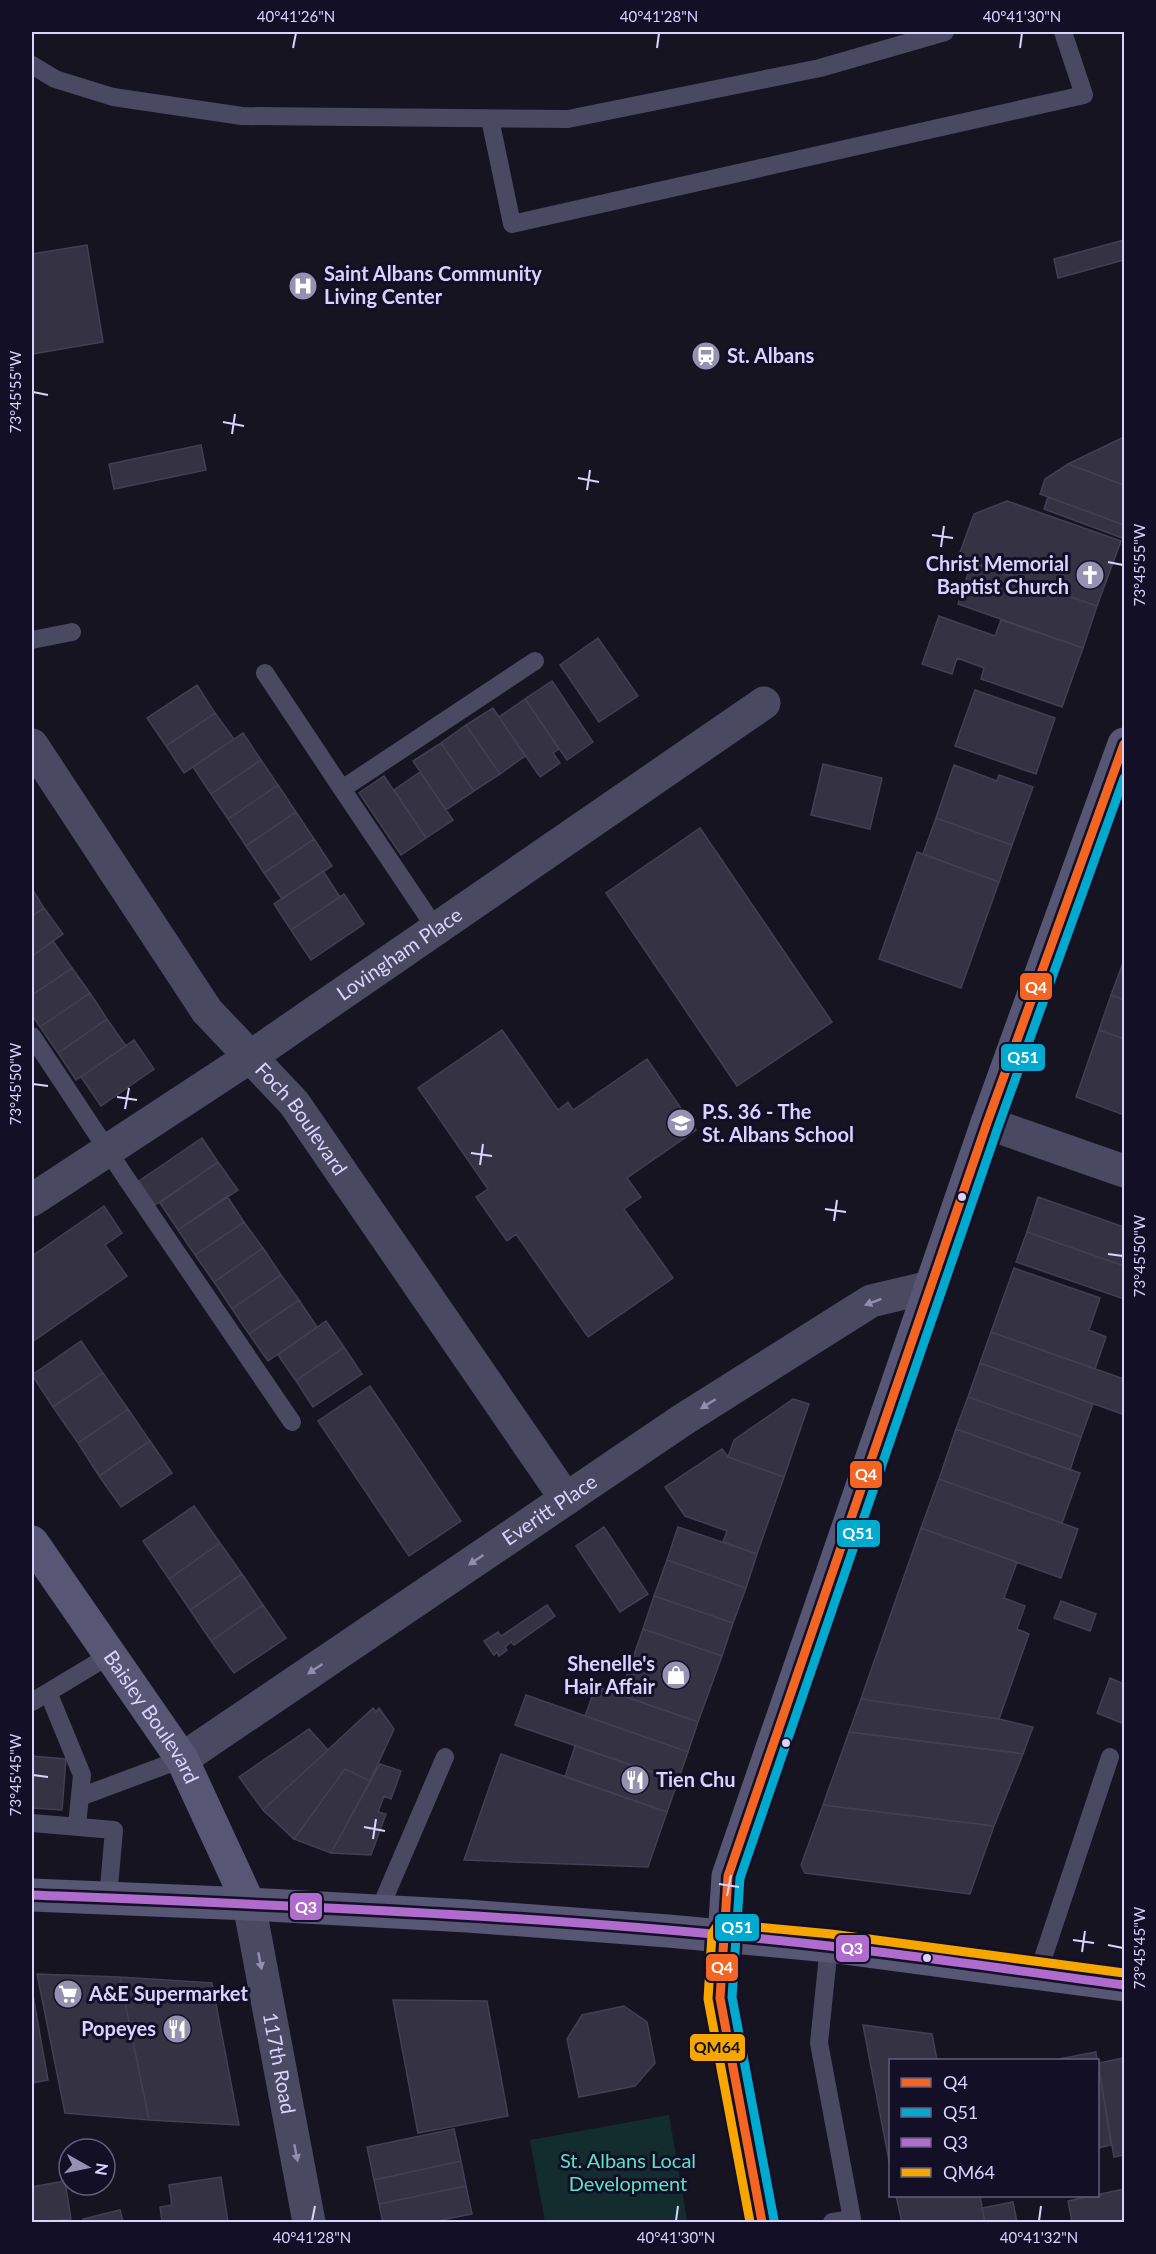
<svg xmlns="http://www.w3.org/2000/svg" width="1156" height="2254" font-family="Lato,sans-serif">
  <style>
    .green { fill: #132c2d }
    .building { fill: #343243; stroke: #433f54; stroke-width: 1.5 }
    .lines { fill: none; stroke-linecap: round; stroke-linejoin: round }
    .lane { stroke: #4a4962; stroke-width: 18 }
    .street { stroke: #4a4962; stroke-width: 33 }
    .secondary { stroke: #575674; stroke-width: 33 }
    .bus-1-casing { stroke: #130f26; stroke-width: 14 }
    .bus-2-casing { stroke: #130f26; stroke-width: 14 }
    .bus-3-casing { stroke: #130f26; stroke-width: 14 }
    .bus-4-casing { stroke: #130f26; stroke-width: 14 }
    .bus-1 { stroke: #f26522; stroke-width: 9 }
    .bus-2 { stroke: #00a9ce; stroke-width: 9 }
    .bus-3 { stroke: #b06ccc; stroke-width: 9 }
    .bus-4 { stroke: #f7a600; stroke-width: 9 }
    .oneway { fill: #928eb0 }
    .ticks { fill: none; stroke: #d9d4ff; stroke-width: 2 }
    .bus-dot { fill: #d9d4ff; stroke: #130f26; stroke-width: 2 }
    .labels { text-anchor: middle; stroke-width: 6; stroke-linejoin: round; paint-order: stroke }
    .poi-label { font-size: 20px; font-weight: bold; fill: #d9d4ff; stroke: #130f26; text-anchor: start }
    .street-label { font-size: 20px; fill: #d9d4ff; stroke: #130f26 }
    .park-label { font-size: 20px; fill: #5fe0c0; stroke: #130f26 }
    .line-badge { stroke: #130f26; stroke-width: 2 }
    .badge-label { font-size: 16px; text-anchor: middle; font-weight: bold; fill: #fff }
    .pale-badge-label { font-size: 16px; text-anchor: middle; font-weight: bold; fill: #111 }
    .neatline { fill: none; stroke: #d9d4ff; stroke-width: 2 }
    .ticks-label { font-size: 15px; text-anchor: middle; fill: #d9d4ff }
  </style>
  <rect width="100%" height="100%" fill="#161421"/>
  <path class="green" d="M669 2115 687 2220 672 2222H545L530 2140Z"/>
  <path class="building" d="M1124 240V260L1058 278 1054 259Z
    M87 245 103 342 32 354V254Z
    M1124 437V485L1068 464Z
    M201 445 206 470 114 489 109 464Z
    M1068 464 1124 485V525L1040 494 1045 479Z
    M1048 497 1124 525 1122 538 1044 509Z
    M1007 501 1121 541 1097 606 958 558 974 514Z
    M972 562 1097 606 1083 648 958 604Z
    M939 616 995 636 1001 620 1083 648 1062 707 981 679 984 668 957 658 952 674 922 664Z
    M598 638 638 696 599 722 560 665Z
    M552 681 593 742 567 760 525 699Z
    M197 685 215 713 166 746 147 718Z
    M975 690 1055 718 1036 774 955 746Z
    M525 699 559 749 553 753 560 763 540 777 499 717Z
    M493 708 525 756 500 774 466 725Z
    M215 713 234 739 184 773 166 746Z
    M466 725 500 774 474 791 441 743Z
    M243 733 261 760 211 794 193 767Z
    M441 743 474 791 446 810 413 761Z
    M261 760 278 785 228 819 211 794Z
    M823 764 882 778 870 829 811 815Z
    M954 765 997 781 999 775 1033 787 1012 845 936 818Z
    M420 772 453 820 426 838 394 790Z
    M384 776 426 838 401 855 359 793Z
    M278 785 296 812 246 846 228 819Z
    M296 812 314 839 264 873 246 846Z
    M936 818 1012 845 999 882 923 854Z
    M700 828 832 1022 737 1086 606 893Z
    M314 839 332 866 282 899 264 873Z
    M917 852 999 882 961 988 879 959Z
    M323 871 340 897 291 930 274 904Z
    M32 889 44 908 32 916Z
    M344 894 364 924 311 960 291 930Z
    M44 908 63 934 32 956V916Z
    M53 941 72 968 32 995V956Z
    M1123 963H1124V1000L1111 995Z
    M72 968 90 993 40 1027 32 1015V995Z
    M90 993 107 1019 58 1053 40 1027Z
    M1111 995 1124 1000V1039L1099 1030Z
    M107 1019 126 1046 76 1080 58 1053Z
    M502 1030 558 1110 568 1102 573 1110 647 1059 696 1130 627 1178 641 1197 624 1209 673 1278 588 1337 516 1234 507 1241 476 1197 488 1189 418 1088Z
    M1099 1030 1124 1039V1115L1076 1097Z
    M134 1040 154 1069 101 1106 81 1077Z
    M202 1138 218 1162 155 1205 139 1181Z
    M218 1162 238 1190 178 1230 160 1203Z
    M227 1196 244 1222 195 1255 178 1230Z
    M1038 1197 1124 1227V1266L1027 1232Z
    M104 1206 122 1233 105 1245 127 1276 32 1342V1256Z
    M244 1222 263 1248 214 1282 195 1255Z
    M1027 1232 1124 1266V1299L1016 1262Z
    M263 1248 281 1275 232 1309 214 1282Z
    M1014 1268 1100 1298 1089 1330 1106 1337 1095 1369 991 1332Z
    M281 1275 299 1300 249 1334 232 1309Z
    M299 1300 317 1327 268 1361 249 1334Z
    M326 1321 344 1347 296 1381 278 1355Z
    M991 1332 1124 1379V1406L1122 1414 980 1363Z
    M81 1341 103 1373 53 1407 32 1375Z
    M344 1347 362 1374 313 1407 296 1381Z
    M980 1363 1093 1404 1081 1437 968 1397Z
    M103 1373 128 1409 78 1443 53 1407Z
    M370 1386 461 1521 409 1556 318 1421Z
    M968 1397 1081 1437 1070 1470 956 1429Z
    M793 1399 809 1404 784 1477 728 1457 734 1440Z
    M128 1409 150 1441 99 1476 78 1443Z
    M956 1429 1080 1473 1062 1523 939 1479Z
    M150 1441 172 1473 121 1507 99 1476Z
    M722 1449 728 1457 784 1477 757 1554 723 1542 727 1531 685 1516 665 1487Z
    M939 1479 1078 1529 1061 1578 921 1528Z
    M194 1506 220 1543 169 1579 143 1541Z
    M604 1527 648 1594 620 1612 576 1546Z
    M678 1527 757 1554 746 1588 667 1560Z
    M921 1528 1017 1562 1004 1598 1025 1606 1017 1629 1029 1634 999 1719 861 1699Z
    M220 1543 242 1574 190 1610 169 1579Z
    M667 1560 746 1588 733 1623 654 1596Z
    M242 1574 263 1605 211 1641 190 1610Z
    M654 1596 733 1623 722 1656 643 1629Z
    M1061 1601 1096 1614 1090 1631 1054 1618Z
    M263 1605 286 1638 234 1673 211 1641Z
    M547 1605 555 1616 514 1645 511 1642 505 1647 507 1650 499 1656 497 1652 494 1655 484 1641 498 1632 501 1636Z
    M643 1629 722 1656 698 1722 620 1695Z
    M1110 1678 1124 1684V1724L1097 1713Z
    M596 1686 698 1722 688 1752 585 1716Z
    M526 1695 688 1752 678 1781 515 1725Z
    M861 1699 999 1719 1033 1727 1023 1754 849 1732Z
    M373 1708 376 1712 379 1708 394 1729 370 1781 345 1769 294 1839 263 1810Z
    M309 1729 328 1750 263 1810 239 1777Z
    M849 1732 1012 1752 1023 1754 994 1826 823 1805Z
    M575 1746 678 1781 667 1812 565 1777Z
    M501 1754 667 1812 648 1867 464 1860Z
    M32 1756 66 1759 62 1810 32 1808Z
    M380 1764 401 1771 391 1799 384 1796 378 1812 386 1814 371 1855 331 1853Z
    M345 1769 370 1781 331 1853 294 1839Z
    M823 1805 994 1826 970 1894 805 1873 801 1865Z
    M37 1974 120 1977 149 2120 65 2113Z
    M120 1977 212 1983 239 2125 149 2120Z
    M32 1990 48 2080 32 2083Z
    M393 2000 487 2001 508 2116 418 2133Z
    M624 2006 647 2022 655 2063 635 2086 579 2097 567 2039 582 2015Z
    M863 2025 932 2034 937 2060H890V2166Z
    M1096 2052 1097 2060H1060L1059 2059Z
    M1124 2058V2155L1114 2157 1098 2063Z
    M1098 2061 1111 2145 1098 2148Z
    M454 2129 461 2161 374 2180 367 2147Z
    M461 2161 466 2186 379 2204 374 2180Z
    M221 2177 228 2222H162L160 2207 172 2205 169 2185Z
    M65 2181 71 2219 34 2222 32 2208V2187Z
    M466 2186 472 2214 432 2222H383L379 2204Z
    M1124 2189V2221L1072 2222 1068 2201Z
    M896 2196H980L985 2222H902Z
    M1013 2202 1017 2222H985L982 2208Z
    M120 2210 123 2222H84L83 2219Z"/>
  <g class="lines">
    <path class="lane" d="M32 65 55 79 113 97 242 116 568 119 820 68 945 32
      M490 119 512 224 1084 95 1063 32
      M32 640 72 632
      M265 673 342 789
      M436 929 342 789 535 661
      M32 1036 126 1178 292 1422
      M48 1692 82 1775 77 1826
      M32 1702 110 1655
      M80 1797 182 1759
      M32 1823 114 1830 108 1898
      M378 1913 445 1757
      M829 1946 819 2043 852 2219 832 2222
      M1038 1973 1110 1757"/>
    <g class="street">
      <path id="s1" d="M32 745 207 1011 294 1103 566 1499"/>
      <path d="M987 1123 1124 1171"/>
      <path id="s2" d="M32 1200 250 1057 764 703"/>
      <path id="s3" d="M182 1759 684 1419 871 1301 930 1287"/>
      <path id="s4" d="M249 1904 309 2222"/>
    </g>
    <g class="secondary">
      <path id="s5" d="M32 1542 182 1759 249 1904"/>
      <path d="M32 1895 249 1904 467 1916 668 1931 829 1946 1124 1985"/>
      <path d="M762 2222 720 1998 728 1876 987 1123 1124 744"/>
    </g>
    <g class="bus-1-casing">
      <path id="bus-1" d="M762 2222 720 1998 728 1876 987 1123 1124 744"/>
    </g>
    <g class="bus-2-casing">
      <path id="bus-2" d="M774 2220 732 1997 740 1878 998 1127 1124 778"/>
    </g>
    <g class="bus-3-casing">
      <path id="bus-3" d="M32 1895C298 1906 565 1916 829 1946 928 1957 1026 1972 1124 1985"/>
    </g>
    <g class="bus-4-casing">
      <path id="bus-4" d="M750 2222 708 1999 712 1934 717 1926 725 1924 831 1934 1124 1973"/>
    </g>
    <use href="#bus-1" class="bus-1"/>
    <use href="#bus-2" class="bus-2"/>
    <use href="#bus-3" class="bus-3"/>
    <use href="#bus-4" class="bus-4"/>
  </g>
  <defs><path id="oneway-solid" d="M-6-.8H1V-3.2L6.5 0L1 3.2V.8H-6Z" transform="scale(1.5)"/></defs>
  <g class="oneway">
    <use href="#oneway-solid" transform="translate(873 1302) rotate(159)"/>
    <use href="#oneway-solid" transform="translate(708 1404) rotate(148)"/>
    <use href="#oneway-solid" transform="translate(476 1560) rotate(146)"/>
    <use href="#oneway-solid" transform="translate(315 1669) rotate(146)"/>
    <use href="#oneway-solid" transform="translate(260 1961) rotate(79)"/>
    <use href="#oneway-solid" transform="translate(296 2153) rotate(79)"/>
  </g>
  <path class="ticks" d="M293 48 296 33M657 48 659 33M1020 48 1022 33M33 392 48 395M223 422 244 426M232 434 235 414M578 478 599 482M587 490 590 470M932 535 953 538M941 547 944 526M1108 562 1123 565M33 1084 48 1086M117 1097 137 1100M125 1109 129 1088M471 1153 492 1156M480 1165 483 1144M825 1209 846 1212M834 1221 837 1200M1108 1254 1123 1256M33 1775 48 1777M364 1827 385 1831M373 1839 376 1819M719 1884 739 1887M727 1896 731 1875M1073 1940 1094 1943M1108 1945 1123 1948M1082 1952 1085 1931M312 2221 315 2206M676 2221 678 2206M1039 2221 1041 2206"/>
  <defs>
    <g id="hospital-disc" transform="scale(1.5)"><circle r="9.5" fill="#9591b1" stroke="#130f26"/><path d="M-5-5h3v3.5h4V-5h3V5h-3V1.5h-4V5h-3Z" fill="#fff"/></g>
    <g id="station-disc" transform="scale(1.5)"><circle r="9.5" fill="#9591b1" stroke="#130f26"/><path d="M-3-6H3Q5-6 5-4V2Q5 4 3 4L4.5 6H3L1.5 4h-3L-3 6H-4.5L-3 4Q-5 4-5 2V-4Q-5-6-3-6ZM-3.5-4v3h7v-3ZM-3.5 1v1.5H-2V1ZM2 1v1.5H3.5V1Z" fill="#fff"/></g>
    <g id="church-disc" transform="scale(1.5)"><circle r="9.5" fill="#9591b1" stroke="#130f26"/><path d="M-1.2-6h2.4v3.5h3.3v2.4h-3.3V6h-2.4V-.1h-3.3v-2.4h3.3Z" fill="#fff"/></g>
    <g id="school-disc" transform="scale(1.5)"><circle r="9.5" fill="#9591b1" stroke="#130f26"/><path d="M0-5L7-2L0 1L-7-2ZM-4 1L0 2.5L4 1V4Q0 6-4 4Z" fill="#fff"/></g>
    <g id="shop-disc" transform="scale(1.5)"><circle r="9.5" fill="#9591b1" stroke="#130f26"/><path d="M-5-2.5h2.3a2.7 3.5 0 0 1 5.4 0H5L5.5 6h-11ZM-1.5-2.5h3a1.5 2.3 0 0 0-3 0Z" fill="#fff"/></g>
    <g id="restaurant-disc" transform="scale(1.5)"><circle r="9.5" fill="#9591b1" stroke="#130f26"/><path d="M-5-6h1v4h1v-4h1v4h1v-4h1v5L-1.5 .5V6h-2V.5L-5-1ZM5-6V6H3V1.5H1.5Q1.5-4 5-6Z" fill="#fff"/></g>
    <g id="supermarket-disc" transform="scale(1.5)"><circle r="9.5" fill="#9591b1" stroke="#130f26"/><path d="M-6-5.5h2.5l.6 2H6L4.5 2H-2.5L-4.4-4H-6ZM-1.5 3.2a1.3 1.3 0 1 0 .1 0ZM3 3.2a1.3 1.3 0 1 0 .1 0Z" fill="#fff"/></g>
  </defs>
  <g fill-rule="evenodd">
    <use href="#hospital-disc" x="303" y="286"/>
    <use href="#station-disc" x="706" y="356"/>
    <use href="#church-disc" x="1090" y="575"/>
    <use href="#school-disc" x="681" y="1123"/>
    <use href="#shop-disc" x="676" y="1675"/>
    <use href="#restaurant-disc" x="635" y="1780"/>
    <use href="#supermarket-disc" x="68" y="1994"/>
    <use href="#restaurant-disc" x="177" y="2029"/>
  </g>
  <g class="bus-dot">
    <circle cx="962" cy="1197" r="5"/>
    <circle cx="786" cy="1743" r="5"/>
    <circle cx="927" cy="1958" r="5"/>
  </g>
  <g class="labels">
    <g class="poi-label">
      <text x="324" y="281">Saint Albans Community<tspan x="324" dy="23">Living Center</tspan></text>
      <text x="727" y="363">St. Albans</text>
      <text x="1069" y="571" text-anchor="end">Christ Memorial<tspan x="1069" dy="23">Baptist Church</tspan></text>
      <text x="702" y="1119">P.S. 36 - The<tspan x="702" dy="23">St. Albans School</tspan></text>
      <text x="655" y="1671" text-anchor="end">Shenelle's<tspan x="655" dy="23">Hair Affair</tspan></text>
      <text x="656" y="1787">Tien Chu</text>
      <text x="89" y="2001">A&amp;E Supermarket</text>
      <text x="156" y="2036" text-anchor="end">Popeyes</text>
    </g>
    <g class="street-label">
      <text dy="7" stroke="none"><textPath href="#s2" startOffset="442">Lovingham Place</textPath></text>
      <text dy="7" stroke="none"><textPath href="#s1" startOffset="462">Foch Boulevard</textPath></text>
      <text dy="7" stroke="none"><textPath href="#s3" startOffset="444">Everitt Place</textPath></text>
      <text dy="7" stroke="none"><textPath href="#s5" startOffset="212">Baisley Boulevard</textPath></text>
      <text dy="7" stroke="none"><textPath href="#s4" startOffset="162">117th Road</textPath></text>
    </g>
    <g class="park-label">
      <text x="628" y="2168">St. Albans Local<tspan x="628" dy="23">Development</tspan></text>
    </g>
  </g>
  <g class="line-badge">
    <rect x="1019" y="972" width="34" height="29" rx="6" fill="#f26522"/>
    <rect x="1000" y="1043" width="46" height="29" rx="6" fill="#00a9ce"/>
    <rect x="849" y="1460" width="34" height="29" rx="6" fill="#f26522"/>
    <rect x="836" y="1519" width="45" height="29" rx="6" fill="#00a9ce"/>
    <rect x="289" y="1892" width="34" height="29" rx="6" fill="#b06ccc"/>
    <rect x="714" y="1913" width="46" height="29" rx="6" fill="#00a9ce"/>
    <rect x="835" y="1934" width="35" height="29" rx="6" fill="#b06ccc"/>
    <rect x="705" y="1953" width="34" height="29" rx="6" fill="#f26522"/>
    <rect x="689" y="2033" width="57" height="29" rx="6" fill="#f7a600"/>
  </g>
  <g class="badge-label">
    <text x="1036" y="993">Q4</text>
    <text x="1023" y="1063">Q51</text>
    <text x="866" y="1480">Q4</text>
    <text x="858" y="1539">Q51</text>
    <text x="306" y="1913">Q3</text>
    <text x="737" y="1933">Q51</text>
    <text x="852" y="1954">Q3</text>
    <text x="722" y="1973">Q4</text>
  </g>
  <g class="pale-badge-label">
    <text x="717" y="2053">QM64</text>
  </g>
  <rect width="1156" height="2254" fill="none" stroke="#130f26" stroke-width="66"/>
  <rect x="889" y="2059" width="210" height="138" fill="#130f26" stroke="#625e7d" stroke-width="1.5"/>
  <rect x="901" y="2078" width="30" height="9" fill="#f26522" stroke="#625e7d" stroke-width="1.5"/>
  <text x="943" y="2089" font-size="18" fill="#d9d4ff">Q4</text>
  <rect x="901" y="2108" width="30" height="9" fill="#00a9ce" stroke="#625e7d" stroke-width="1.5"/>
  <text x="943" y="2119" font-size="18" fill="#d9d4ff">Q51</text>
  <rect x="901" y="2138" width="30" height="9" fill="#b06ccc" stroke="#625e7d" stroke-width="1.5"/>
  <text x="943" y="2149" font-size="18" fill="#d9d4ff">Q3</text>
  <rect x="901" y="2168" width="30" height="9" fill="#f7a600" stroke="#625e7d" stroke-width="1.5"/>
  <text x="943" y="2179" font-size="18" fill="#d9d4ff">QM64</text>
  <g transform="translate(87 2167) rotate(99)"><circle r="28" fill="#130f26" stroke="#625e7d" stroke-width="1.5"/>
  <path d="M0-4.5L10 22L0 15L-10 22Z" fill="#9591b1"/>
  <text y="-9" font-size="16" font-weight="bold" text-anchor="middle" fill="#d9d4ff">N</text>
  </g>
  <rect x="33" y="33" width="1090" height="2188" class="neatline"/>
  <g class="ticks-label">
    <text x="296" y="22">40°41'26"N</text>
    <text x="659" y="22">40°41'28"N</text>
    <text x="1022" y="22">40°41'30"N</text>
    <text transform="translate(16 392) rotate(-90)" y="5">73°45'55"W</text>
    <text transform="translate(1140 565) rotate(-90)" y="5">73°45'55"W</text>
    <text transform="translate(16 1084) rotate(-90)" y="5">73°45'50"W</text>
    <text transform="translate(1140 1256) rotate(-90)" y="5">73°45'50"W</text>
    <text transform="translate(16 1775) rotate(-90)" y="5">73°45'45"W</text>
    <text transform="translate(1140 1948) rotate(-90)" y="5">73°45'45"W</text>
    <text x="312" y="2243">40°41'28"N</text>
    <text x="676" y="2243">40°41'30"N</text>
    <text x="1039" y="2243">40°41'32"N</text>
  </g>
</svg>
